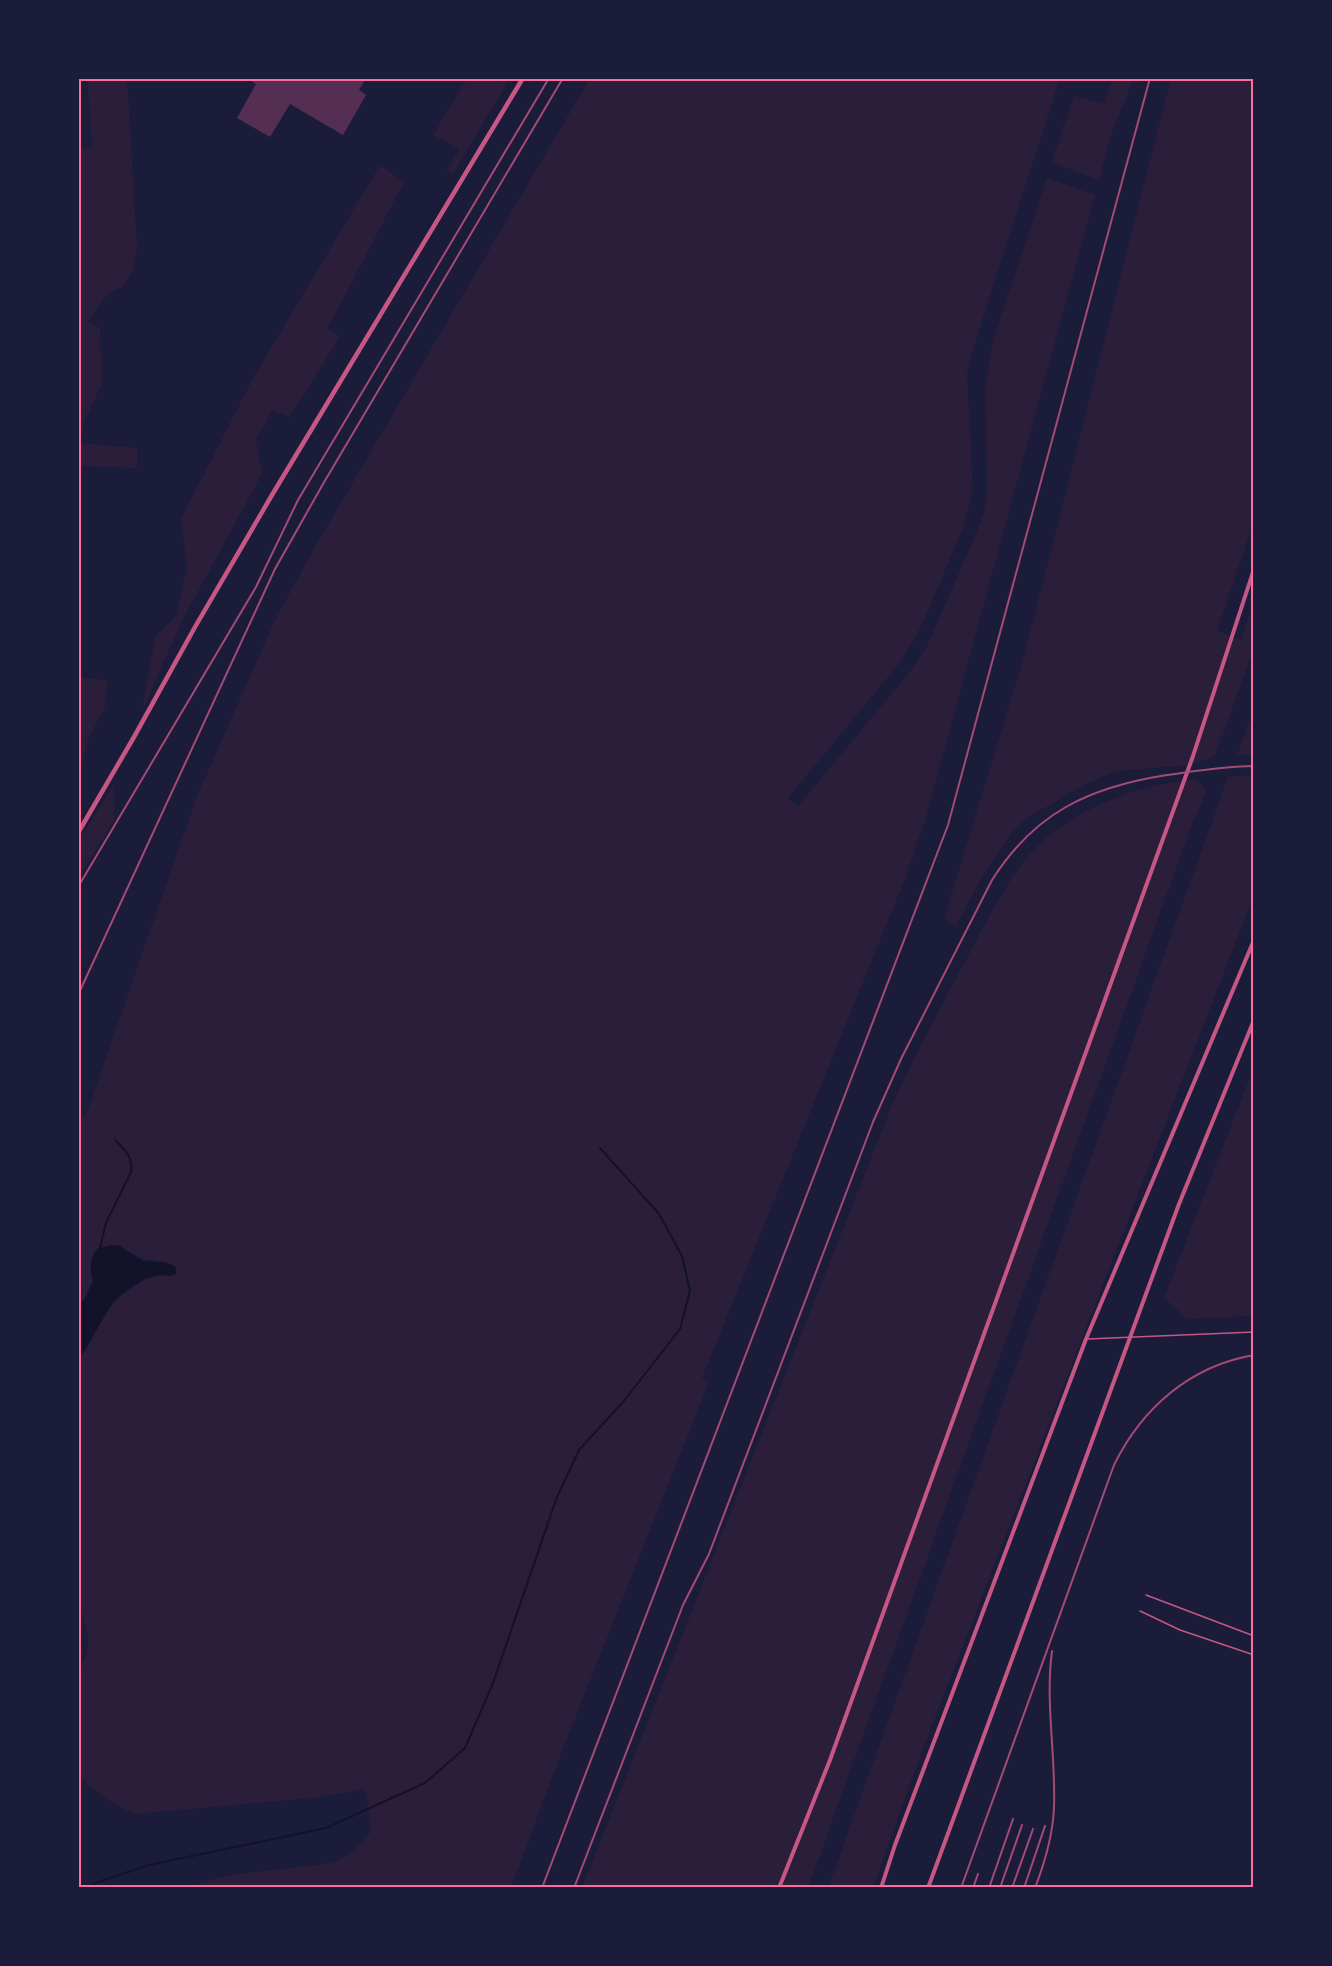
<svg xmlns="http://www.w3.org/2000/svg" width="1332" height="1966" font-family="'PT Sans',sans-serif">
  <style>
    .green { fill: #2a1e3b }
    .water { fill: #12122b }
    .lines { fill: none; stroke-linecap: round; stroke-linejoin: round }
    .stream { stroke: #12122b; stroke-width: 2 }
    .building { fill: #542f53 }
    .service { stroke: #c65784; stroke-width: 1.5 }
    .minor { stroke: #c65784; stroke-width: 4 }
    .tertiary { stroke: #c65784; stroke-width: 4.5 }
    .rail { stroke: #a44b75; stroke-width: 2 }
    .neatline { fill: none; stroke: #ff6b9d; stroke-width: 2 }
  </style>
  <rect width="100%" height="100%" fill="#1b1b3a"/>
  <path class="green" d="M87 78H127L137 248 133 269 124 286 107 294 89 321 100 329 102 384 78 436V149L92 148Z
    M467 78H510L453 174 447 171 459 149 433 135Z
    M590 78H1060L971 355 967 375 973 490 963 528 928 611 914 640 898 665 788 798 798 806 909 673 927 646 976 534 984 512 987 490 985 386 993 339 1047 178 1095 195 926 817 905 879 702 1378 709 1382 562 1751 511 1888H186C219 1874 254 1872 290 1868 305 1866 327 1866 340 1859 354 1852 362 1843 371 1831L366 1794 363 1789 323 1797 135 1814C114 1804 93 1793 78 1774V1674L87 1653 89 1638 78 1605V1360L113 1302 144 1280 159 1275 166 1276 155 1260C129 1261 125 1238 97 1249L93 1281 85 1298 78 1307V1122L87 1112 197 796 275 620 312 552Z
    M1112 78H1134L1110 137 1099 180 1052 162 1074 96 1104 104Z
    M1171 78H1254V521L1217 631 1241 640 1254 602V649L1215 756 1192 765 1116 771 1084 785 1027 818 1015 829 985 872 955 927 944 919 1023 660Z
    M380 165 404 182 328 328 340 337 289 417 272 411 256 440 262 474 182 621 142 711 155 637 176 616 187 568 181 519 252 380Z
    M78 443 137 448V468L78 466Z
    M78 674 86 678 107 680 105 708 90 735 78 775Z
    M1254 709V754L1237 755Z
    M1254 775V895L918 1762 873 1888H828L1228 777Z
    M1196 779 1207 791 1193 822 808 1888H582L892 1105C914 1057 939 1010 964 963 983 929 1000 892 1024 861 1064 811 1135 785 1196 779Z
    M114 784V821L78 879V841Z
    M1254 1067V1316L1187 1319 1164 1298Z"/>
  <path class="water" d="M111 1245 120 1246 143 1261 165 1262 175 1266 177 1273C170 1278 167 1275 159 1275 147 1276 131 1287 122 1294 106 1306 93 1342 78 1360V1307L85 1298 93 1281C89 1270 90 1258 97 1249Z"/>
  <g class="lines">
    <path class="stream" d="M100 1248 106 1223 131 1172C133 1157 125 1150 115 1140
      M88 1888 95 1883 149 1865 326 1828 425 1783 465 1748 493 1683 557 1497 579 1450 623 1402 680 1329 690 1291 682 1256 659 1214 600 1148"/>
  </g>
  <path class="building" d="M246 78H366L359 90 366 95 343 135 290 104 270 137 237 118 256 84Z"/>
  <g class="lines">
    <path class="service" d="M1087 1339 1254 1332
      M1146 1595 1254 1636
      M1140 1611 1180 1630 1254 1655"/>
    <path class="minor" d="M779 1888 830 1760 1193 756 1254 569
      M881 1888 895 1845 1086 1339 1254 940
      M928 1888 1179 1204 1254 1020"/>
    <path class="tertiary" d="M78 833 134 737 195 627 272 495 523 78"/>
    <path class="rail" d="M78 887 256 587 298 500 549 78
      M78 995 275 569 323 484 563 78
      M542 1888 948 825 1150 78
      M574 1888 683 1605 709 1554 873 1122 901 1059 992 880C1035 812 1090 787 1167 775 1196 771 1225 766 1254 766
      M961 1888 1114 1465C1142 1408 1190 1366 1254 1355
      M973 1888 978 1874
      M989 1888 1013 1819
      M1000 1888 1022 1825
      M1012 1888 1033 1829
      M1024 1888 1045 1826
      M1035 1888C1045 1862 1053 1836 1054 1807 1056 1755 1045 1703 1052 1651"/>
  </g>
  <rect width="1332" height="1966" fill="none" stroke="#1b1b3a" stroke-width="159"/>
  <rect x="80" y="80" width="1172" height="1806" class="neatline"/>
</svg>
